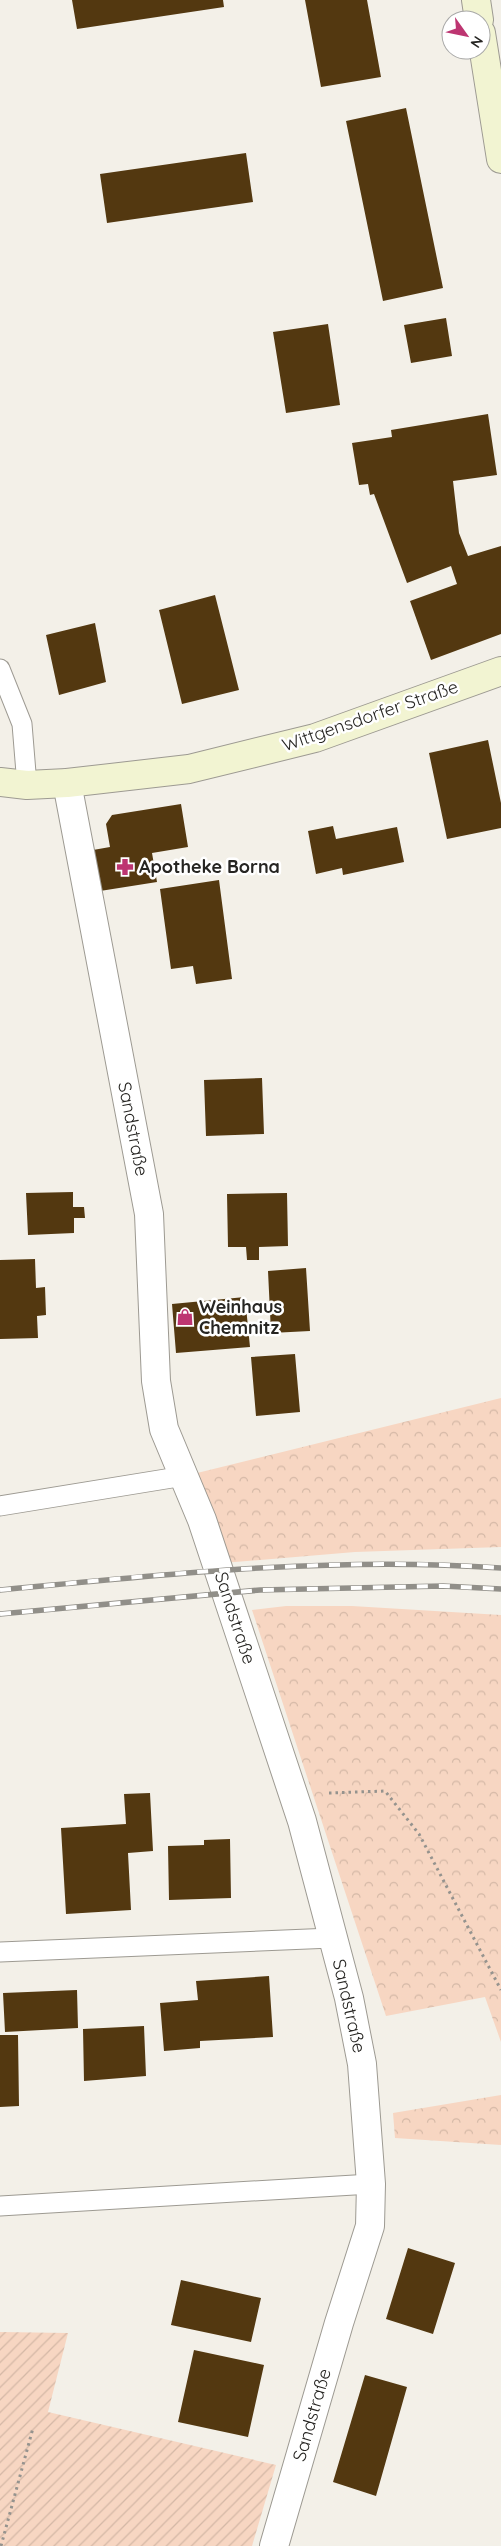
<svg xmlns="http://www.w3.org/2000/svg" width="501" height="2546" font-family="Quicksand,sans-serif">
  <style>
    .forest { fill: url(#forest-crowns) }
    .garden { fill: url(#garden-furrows) }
    .building { fill: #533810 }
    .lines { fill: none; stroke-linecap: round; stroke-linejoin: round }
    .lane-casing { stroke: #9d9a92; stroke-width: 21 }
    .street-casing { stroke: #9d9a92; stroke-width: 30 }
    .secondary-casing { stroke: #9d9a92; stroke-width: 30 }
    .path { stroke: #95938e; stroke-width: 3; stroke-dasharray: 2.5 4; stroke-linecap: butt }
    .lane { stroke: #fff; stroke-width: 19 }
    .street { stroke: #fff; stroke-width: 28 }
    .secondary { stroke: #f2f4d2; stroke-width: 28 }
    .rail-casing { stroke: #918f89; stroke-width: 5.5 }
    .rail { stroke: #fff; stroke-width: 4; stroke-dasharray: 11; stroke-linecap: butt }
    .labels { text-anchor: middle; stroke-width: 5; stroke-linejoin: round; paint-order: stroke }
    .street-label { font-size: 18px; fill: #262522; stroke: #fff }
    .poi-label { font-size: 18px; font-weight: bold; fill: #262522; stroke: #fff; text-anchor: start }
  </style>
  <defs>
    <pattern id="forest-crowns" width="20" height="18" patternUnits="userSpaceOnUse" patternTransform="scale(1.25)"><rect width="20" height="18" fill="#f7d6c2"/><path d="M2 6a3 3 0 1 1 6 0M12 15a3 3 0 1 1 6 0" fill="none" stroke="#d4b8a6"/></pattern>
    <pattern id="garden-furrows" width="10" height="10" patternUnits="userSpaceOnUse" patternTransform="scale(1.25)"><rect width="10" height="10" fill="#f7d6c2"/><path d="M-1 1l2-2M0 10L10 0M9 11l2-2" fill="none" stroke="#d4b8a6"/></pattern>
  </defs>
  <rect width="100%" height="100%" fill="#f3f0e8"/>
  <path class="forest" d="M501 1398V1547L355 1552 223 1563 189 1475Z
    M286 1606H352L501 1615V2042L485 1997 386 2016 252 1610Z
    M501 2095V2145L395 2138 393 2113Z"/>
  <path class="garden" d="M0 2332 68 2333 48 2412 276 2465 252 2546H0Z"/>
  <path class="building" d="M72 0H223L224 7 77 29Z
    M305 0H367L381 77 321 87Z
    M406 108 443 288 383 301 346 121Z
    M246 153 253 202 107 223 100 174Z
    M446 318 452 356 411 363 404 325Z
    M328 324 340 405 286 413 273 332Z
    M488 414 497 475 453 481 459 533 468 556 501 546V634L431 660 410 601 457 584 451 566 407 583 374 494 370 495 368 484 359 485 352 443 392 437 391 430Z
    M215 595 239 690 182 704 159 610Z
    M95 623 106 682 59 695 46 635Z
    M488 740 501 803V828L447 839 429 753Z
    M181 804 188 847 152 853 157 882 100 891 93 850 110 847 106 824 112 815Z
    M333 826 336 839 397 827 404 862 343 875 342 868 316 874 308 831Z
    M219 880 232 979 196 984 193 966 171 969 160 889Z
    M262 1078 264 1134 206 1136 204 1080Z
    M73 1192V1207H84L85 1218H74V1233L28 1235 26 1193Z
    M287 1193 288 1246 259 1247V1260H247L246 1247H228L227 1194Z
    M35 1259 36 1288 45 1287 46 1315 37 1316 38 1338 0 1339V1260Z
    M306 1268 310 1331 271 1333 268 1271Z
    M245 1297 250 1347 176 1353 172 1304Z
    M295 1354 300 1412 256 1416 251 1357Z
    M150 1793 153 1851 128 1853 131 1910 66 1914 61 1828 126 1824 124 1794Z
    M230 1839 231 1898 169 1900 168 1846 204 1845V1840Z
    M269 1976 273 2037 200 2041V2048L164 2051 160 2003 198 2000 196 1981Z
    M77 1990 78 2028 5 2032 3 1993Z
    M144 2026 146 2076 84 2081 83 2029Z
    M0 2035H18L19 2106 0 2107Z
    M408 2248 455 2263 433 2334 386 2319Z
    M181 2280 261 2298 251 2342 171 2325Z
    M194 2350 264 2365 248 2437 178 2422Z
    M365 2375 407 2387 376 2496 333 2482Z"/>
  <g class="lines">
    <g class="lane-casing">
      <path id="lane" d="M0 669 22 724 27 785
        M0 1506 184 1476
        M0 1952 332 1938
        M0 2206 371 2184"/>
    </g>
    <g class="street-casing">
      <path id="street" d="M67 783 149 1214 156 1381 164 1429 202 1520 302 1821 349 1998 362 2064 371 2184 370 2226 339 2323 274 2546"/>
    </g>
    <g class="secondary-casing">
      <path id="secondary" d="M476 0 479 20
        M481 33 501 159
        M0 782 27 785 67 783 189 769 315 738 501 671"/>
    </g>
    <path class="path" d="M329 1793 385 1791 419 1834 501 1990
      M1 2546 33 2428"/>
    <use href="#lane" class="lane"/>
    <use href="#street" class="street"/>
    <use href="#secondary" class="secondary"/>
    <g class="rail-casing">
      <path id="rail" d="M0 1590C166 1574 334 1556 501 1568
        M0 1614 260 1590 443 1586 501 1589"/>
    </g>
    <use href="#rail" class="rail"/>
  </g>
  <defs>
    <g id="pharmacy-bare" transform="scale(1.35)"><path d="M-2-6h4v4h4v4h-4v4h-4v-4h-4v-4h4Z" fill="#bd3571" stroke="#fff" stroke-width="2.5" paint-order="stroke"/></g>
    <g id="shop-bare" transform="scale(1.35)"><path d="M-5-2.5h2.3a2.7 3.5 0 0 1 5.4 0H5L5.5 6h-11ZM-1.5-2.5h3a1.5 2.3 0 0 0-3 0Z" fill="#bd3571" stroke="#fff" stroke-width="2.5" paint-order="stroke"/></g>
  </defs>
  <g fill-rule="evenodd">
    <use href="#pharmacy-bare" x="125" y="867"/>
    <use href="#shop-bare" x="185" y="1317"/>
  </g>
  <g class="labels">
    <g class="street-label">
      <text transform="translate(370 716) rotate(-19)" y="6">Wittgensdorfer Straße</text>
      <text transform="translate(133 1129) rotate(79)" y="6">Sandstraße</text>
      <text transform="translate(235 1618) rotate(72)" y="6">Sandstraße</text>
      <text transform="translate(349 2006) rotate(77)" y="6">Sandstraße</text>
      <text transform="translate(312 2415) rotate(-74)" y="6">Sandstraße</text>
    </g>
    <g class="poi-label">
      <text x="139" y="873">Apotheke Borna</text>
      <text x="199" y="1313">Weinhaus<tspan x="199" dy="21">Chemnitz</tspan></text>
    </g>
  </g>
  <g transform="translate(466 35) rotate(123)"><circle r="24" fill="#ffffff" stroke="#a8a8a7"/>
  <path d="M0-4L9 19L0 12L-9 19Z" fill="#bd3571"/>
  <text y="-8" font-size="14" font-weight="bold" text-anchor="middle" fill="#262522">N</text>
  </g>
</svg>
